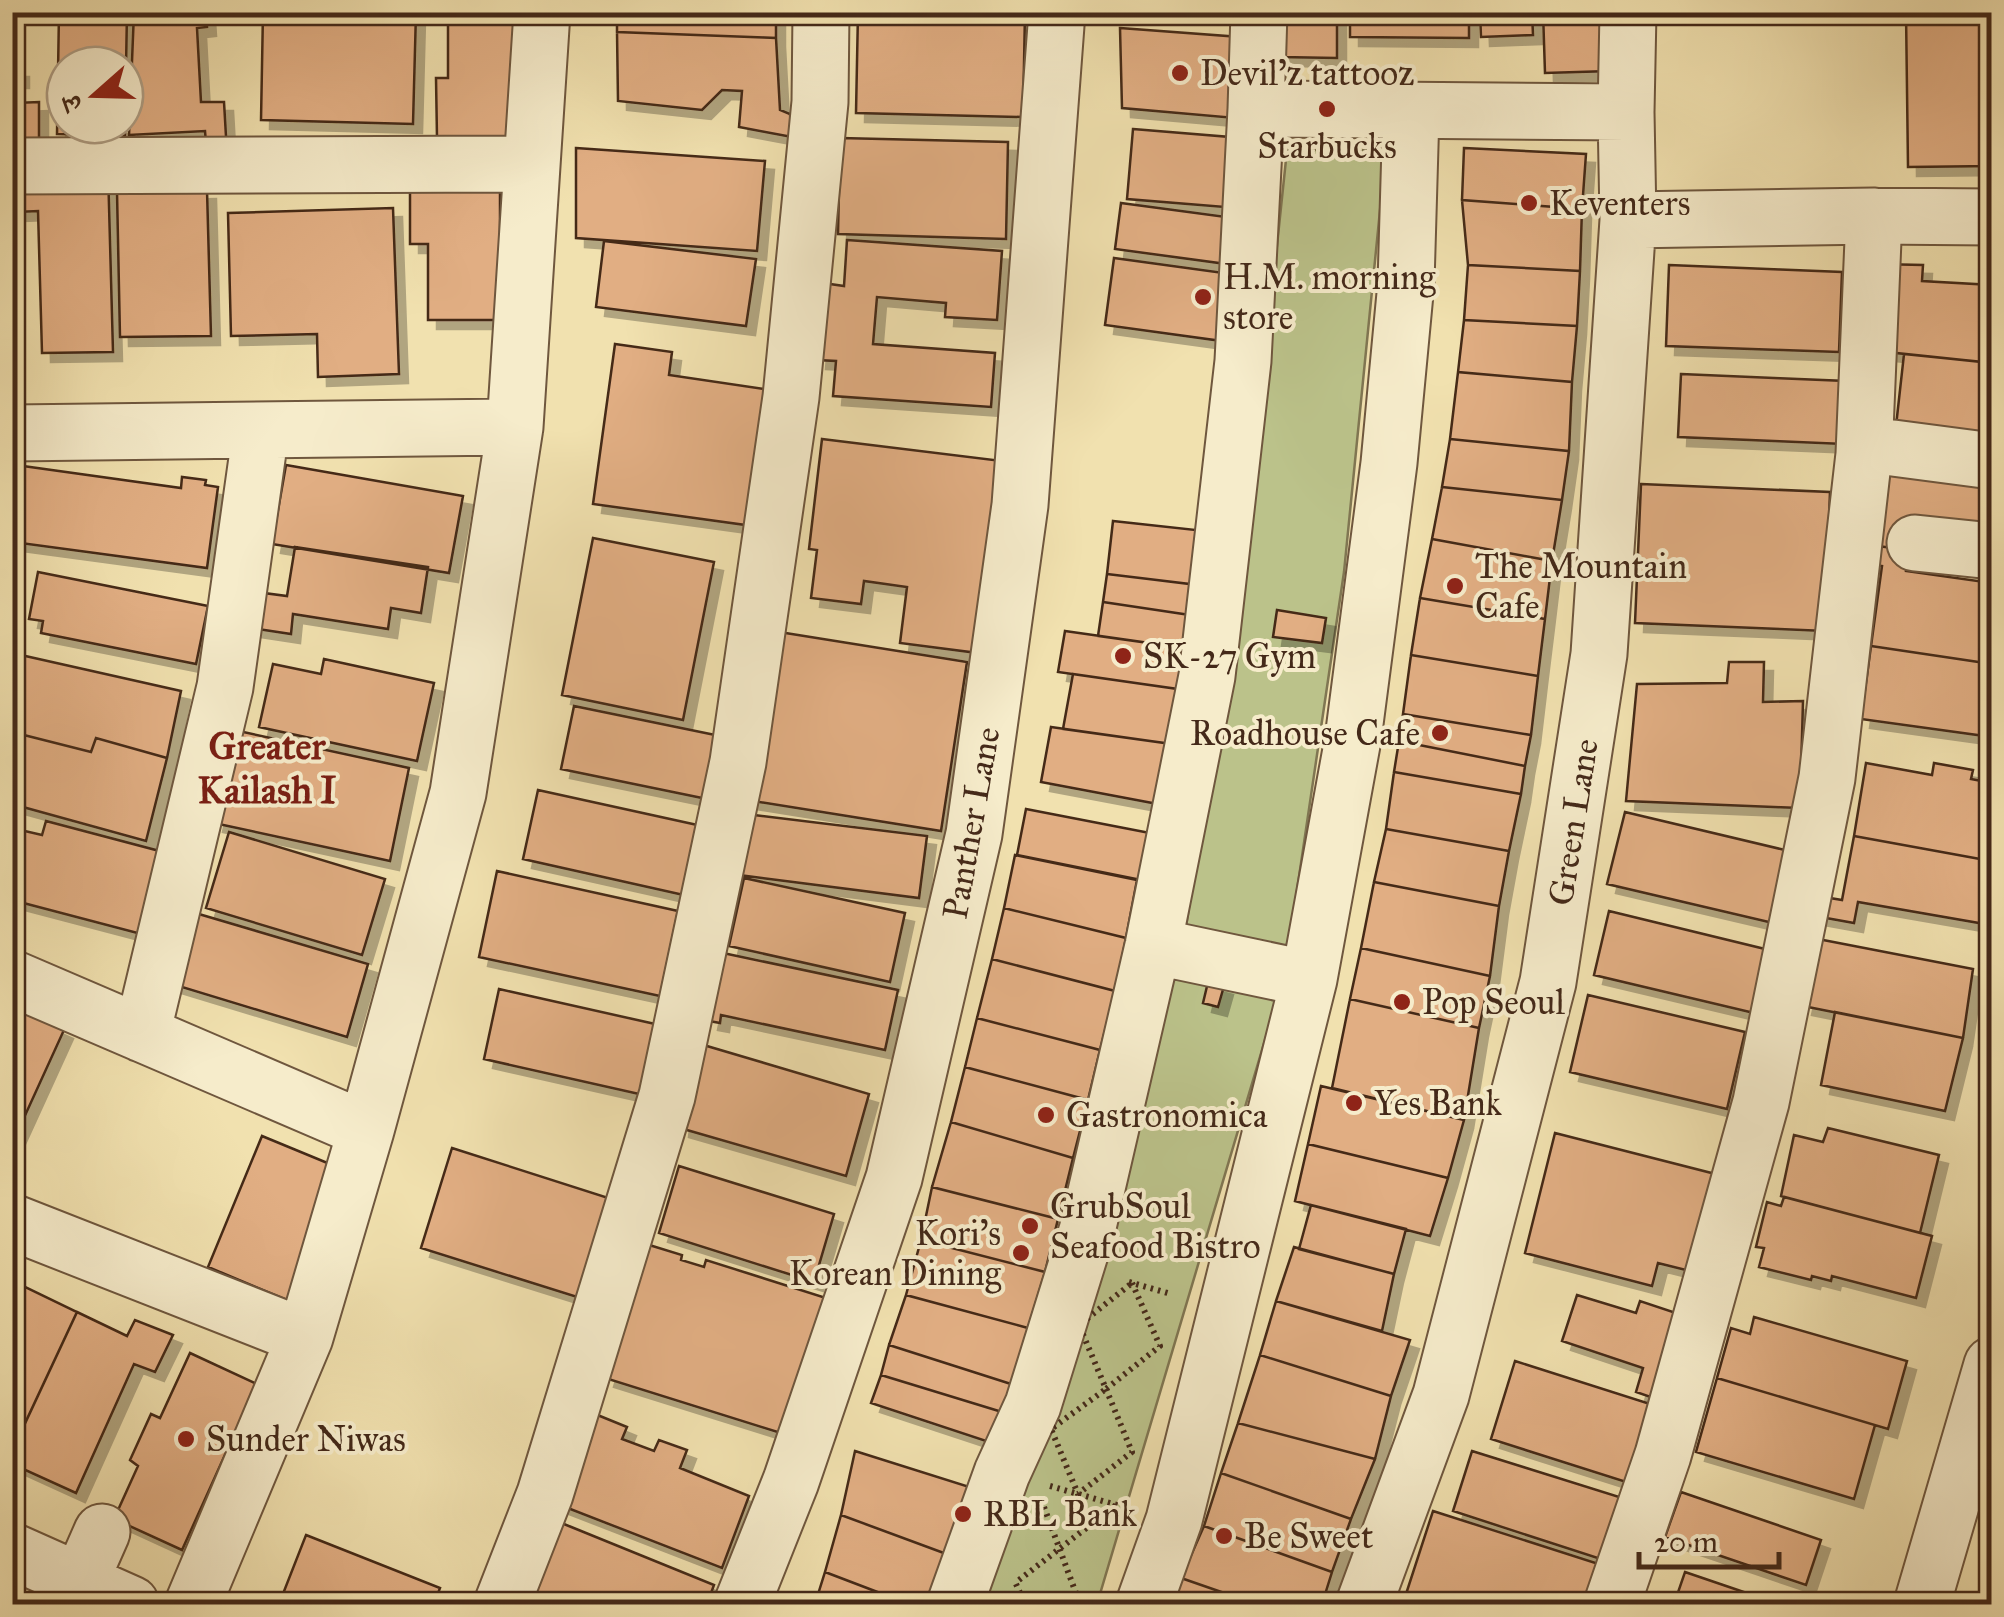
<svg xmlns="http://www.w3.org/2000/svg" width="2004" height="1617" font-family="'IM FELL Great Primer','Noto Serif Devanagari',serif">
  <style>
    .green { fill: #bbc28a; stroke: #807652; stroke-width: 2.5 }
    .building { fill: #e1ae83; stroke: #442919; stroke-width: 2.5; filter: url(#shadow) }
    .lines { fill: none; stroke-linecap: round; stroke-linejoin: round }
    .minor-casing { stroke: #6f573e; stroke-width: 59 }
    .path { stroke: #442919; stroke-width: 6; stroke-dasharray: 2.5 5; stroke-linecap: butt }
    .minor { stroke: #f6eccb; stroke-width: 55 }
    .poi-dot { fill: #8f2418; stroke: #f6eccb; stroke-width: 4 }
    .labels { text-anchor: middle; stroke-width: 8; stroke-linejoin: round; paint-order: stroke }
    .poi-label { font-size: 35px; fill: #442919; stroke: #f6eccb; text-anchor: start }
    .street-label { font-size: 35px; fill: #442919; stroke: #f6eccb }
    .neighbourhood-label { font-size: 38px; font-weight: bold; fill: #7a1f14; stroke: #f6eccb }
  </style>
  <defs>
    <filter id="shadow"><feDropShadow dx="9" dy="9" stdDeviation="0" flood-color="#0004"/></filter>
  </defs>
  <rect width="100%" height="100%" fill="#f1e1af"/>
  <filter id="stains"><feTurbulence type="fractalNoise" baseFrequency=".002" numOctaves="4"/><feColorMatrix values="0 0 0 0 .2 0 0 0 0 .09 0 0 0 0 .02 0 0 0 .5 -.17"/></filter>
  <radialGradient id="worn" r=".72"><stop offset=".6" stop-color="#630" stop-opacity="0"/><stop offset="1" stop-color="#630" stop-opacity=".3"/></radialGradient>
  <path class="green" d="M1287 150H1386L1344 572 1287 958 1184 940 1249 513Z
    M1170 965 1279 993 1097 1604H981Z"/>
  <path class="building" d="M59 12H127L125 122V65H65V125H125V136L57 134Z
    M134 12H206L207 27 197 28 201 102H224L227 154 207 155 205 131 129 135Z
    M263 12H416L413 124 261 120Z
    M448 12H530V138H437L436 78H448Z
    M617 12H776V38L617 32Z
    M858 12H1025L1023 117 856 113Z
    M1280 12H1337V58L1280 57Z
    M1350 12H1469V38L1350 37Z
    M1480 12H1532L1533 35 1481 37Z
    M1543 12H1608L1610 71 1545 73Z
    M1906 12H1992V166L1908 167Z
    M1120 28 1240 37 1235 118 1122 108Z
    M617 32 776 38 780 110 790 114 792 137 739 127 742 91 722 90 702 110 618 101Z
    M12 43 13 68H20V79H15V103L39 102V147H19V131L12 130Z
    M1133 129 1242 138 1237 208 1127 199Z
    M840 138 1008 142 1006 239 838 234Z
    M576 148 765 161 757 251 576 238Z
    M1464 148 1586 154 1582 209 1462 200Z
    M108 169 113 352 42 353 38 211 16 212 15 171Z
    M410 186H500V320H428V244H410Z
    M207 190 211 336 120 337 117 192Z
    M1462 200 1582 209 1580 271 1468 265Z
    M1121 203 1241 219 1234 265 1115 249Z
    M393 208 399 374 318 377 317 334 231 336 228 213Z
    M847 240 1002 251 997 320 945 317 946 303 877 297 873 344 995 353 991 407 833 396 836 361 817 360 823 283 844 286Z
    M604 241 756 259 746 326 596 307Z
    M1114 258 1231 274 1222 341 1105 325Z
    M1877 264 1923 265 1922 281 1992 285V363L1887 352Z
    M1468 265 1580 271 1577 326 1464 320Z
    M1669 265 1842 272 1839 352 1666 346Z
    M1464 320 1577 326 1572 382 1458 372Z
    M615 344 672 352 669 375 771 390 753 526 593 504Z
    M1904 354 1992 363V447L1895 435Z
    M1458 372 1572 382 1569 451 1450 439Z
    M1681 374 1846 381 1844 444 1678 437Z
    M822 439 1002 461 978 653 900 643 907 587 864 581 861 604 811 598 817 550 809 549Z
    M1450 439 1569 451 1562 500 1442 487Z
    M286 465 463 496 449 573 272 544Z
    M23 466 181 488 182 477 206 480 205 485 218 487 207 568 13 542Z
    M1890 470 1990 481 1983 542 1908 550 1870 545 1872 526 1883 527Z
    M1641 484 1830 492 1825 631 1635 623Z
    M1442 487 1562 500 1552 561 1432 539Z
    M1113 521 1196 530 1190 584 1107 574Z
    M593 538 714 562 683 720 562 695Z
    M1432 539 1552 561 1545 619 1420 598Z
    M1870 545 1908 550 1906 571 1992 583V664L1871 646 1882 566 1868 564Z
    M295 547 428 567 421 613 391 608 388 629 293 614 291 634 251 628 256 592 287 596Z
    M38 572 208 606 196 664 41 633 43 621 29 619Z
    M1107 574 1190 584V615L1103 602Z
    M1420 598 1545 619 1538 676 1411 655Z
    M1103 602 1190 615 1185 648 1098 636Z
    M1277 610 1326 618 1322 643 1273 637Z
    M773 631 967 662 941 831 747 800Z
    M1065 631 1185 648 1178 689 1058 672Z
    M1871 646 1992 664V737L1861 719Z
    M12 653 181 691 167 758 96 738 91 752 12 732Z
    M1411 655 1538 676 1531 735 1403 714Z
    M324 659 434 683 417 761 259 727 273 664 321 674Z
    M1729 662H1764L1763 702 1803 701 1800 808 1626 801 1637 684 1727 683Z
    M1073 674 1178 689 1172 744 1063 729Z
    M574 706 720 736 707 799 561 769Z
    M1403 714 1531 735 1525 766 1399 741Z
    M1051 727 1172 744 1163 805 1041 782Z
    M234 730 409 768 390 861 214 823Z
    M12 732 91 752 96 738 167 758 146 841 12 804Z
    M1399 741 1525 766 1521 794 1394 772Z
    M1866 763 1932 775 1934 763 1973 770 1971 779 1992 783 1991 861 1854 836Z
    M1394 772 1521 794 1509 851 1386 829Z
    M538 790 711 828 697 898 523 859Z
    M1026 809 1155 834 1146 881 1017 855Z
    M1625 812 1789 851 1773 923 1607 884Z
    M746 814 927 836 919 898 739 875Z
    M46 821 167 853 145 935 12 900V828L42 835Z
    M1386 829 1509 851 1499 906 1374 882Z
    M229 832 385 879 362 955 206 908Z
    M1854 836 1991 861 1979 923 1858 902 1854 923 1815 916 1818 896 1842 900Z
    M1015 855 1137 880 1126 938 1004 908Z
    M497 871 678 911 660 996 479 957Z
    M744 878 905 913 890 982 729 946Z
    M1374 882 1499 906 1490 976 1361 948Z
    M1004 908 1126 938 1115 991 992 959Z
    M1609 911 1769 950 1754 1013 1594 975Z
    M192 912 368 964 347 1037 172 984Z
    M1818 939 1973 969 1963 1038 1803 1006Z
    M1361 948 1490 976 1479 1028 1350 999Z
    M723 953 898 990 885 1050 721 1015 720 1023 709 1021Z
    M992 959 1115 991 1100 1050 977 1018Z
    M1208 982 1224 986 1218 1007 1203 1003Z
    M499 989 664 1026 648 1096 484 1059Z
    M1588 995 1745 1032 1727 1109 1570 1072Z
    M1350 999 1479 1028 1464 1120 1332 1088Z
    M12 1007 64 1030 12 1144Z
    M1835 1012 1963 1038 1945 1111 1821 1085Z
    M977 1018 1100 1050 1088 1100 965 1067Z
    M690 1041 869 1094 846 1176 680 1128Z
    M965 1067 1088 1100 1073 1158 951 1122Z
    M1321 1086 1464 1120 1448 1178 1308 1144Z
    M951 1122 1073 1158 1058 1219 932 1187Z
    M1828 1128 1939 1155 1920 1233 1781 1196 1794 1135 1823 1142Z
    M1555 1133 1731 1178 1706 1275 1658 1263 1652 1286 1525 1253Z
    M262 1136 342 1169 289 1301 208 1267Z
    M1308 1144 1448 1178 1430 1236 1295 1201Z
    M452 1148 624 1203 593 1302 421 1248Z
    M679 1166 834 1214 814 1282 659 1233Z
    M932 1187 1058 1219 1045 1272 921 1240Z
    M1784 1197 1932 1236 1916 1298 1832 1276 1831 1281 1812 1276 1811 1280 1759 1267 1764 1248 1756 1247 1767 1202 1781 1206Z
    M1311 1205 1406 1229 1394 1274 1299 1249Z
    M921 1240 1045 1272 1028 1328 906 1295Z
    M646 1244 682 1255 681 1260 704 1267 706 1260 826 1298 784 1434 605 1378Z
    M1294 1247 1394 1274 1382 1331 1276 1301Z
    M13 1281 77 1312 15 1445 12 1444Z
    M906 1295 1028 1328 1011 1384 889 1345Z
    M1577 1295 1636 1313 1640 1301 1691 1318 1665 1402 1636 1392 1643 1368 1562 1341Z
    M1276 1301 1410 1340 1391 1396 1260 1355Z
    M77 1312 127 1336 135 1320 173 1335 155 1372 134 1364 76 1493 12 1464V1451Z
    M1754 1317 1907 1361 1888 1429 1717 1378 1731 1328 1750 1334Z
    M889 1345 1011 1384 1002 1412 881 1375Z
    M190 1353 257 1384 182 1550 114 1519 138 1466 130 1460 151 1414 160 1418Z
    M1260 1355 1391 1396 1375 1459 1238 1423Z
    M1515 1361 1669 1410 1645 1488 1491 1439Z
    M881 1375 1002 1412 992 1443 871 1403Z
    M1717 1378 1875 1425 1854 1499 1696 1452Z
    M595 1414 627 1427 622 1439 654 1451 659 1440 687 1450 680 1468 749 1496 722 1568 560 1505Z
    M1238 1423 1375 1459 1351 1519 1221 1473Z
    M855 1451 979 1490 960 1559 841 1515Z
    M1472 1451 1632 1501 1613 1563 1453 1511Z
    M1221 1473 1351 1519 1332 1572 1204 1526Z
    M1681 1492 1821 1540 1806 1585 1665 1537Z
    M1433 1511 1608 1567 1597 1604H1449L1407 1591Z
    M841 1515 960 1559 941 1604H909L825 1572Z
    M559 1522 714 1585 707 1604H543L528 1599Z
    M1204 1526 1332 1572 1322 1604H1256L1181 1578Z
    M306 1535 440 1588 434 1604H279Z
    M825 1572 909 1604H815Z
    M1685 1572 1779 1604H1674Z
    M1181 1578 1256 1604H1182L1173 1601Z"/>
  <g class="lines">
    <g class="minor-casing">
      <path id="minor" d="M1259 12 1256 109 1626 112
        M12 166 532 164
        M1628 220 1874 216 1992 217
        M12 433 515 427
        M1893 448 1992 461
        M1915 543 1992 551
        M1153 946 1309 979
        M12 978 366 1130
        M142 1034 225 687 261 430
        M12 1222 305 1337
        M12 1551 131 1604
        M80 1582 102 1532
        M193 1604 305 1337 366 1130 458 793 515 427 542 12
        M502 1604 545 1494 667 1096 738 762 791 397 820 102 821 12
        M742 1604 791 1481 894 1178 974 834 1020 505 1057 12
        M955 1604 1002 1473 1033 1405 1087 1231 1153 946 1207 676 1243 361 1256 109
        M1144 1604 1174 1520 1309 979 1353 739 1389 463 1406 283 1411 112
        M1364 1604 1441 1395 1548 982 1599 654 1628 220 1626 112 1628 12
        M1612 1604 1663 1455 1761 1102 1827 778 1864 454 1874 216
        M1922 1604 1992 1365"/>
    </g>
    <path class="path" d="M1129 1282 1171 1294
      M1132 1283 1160 1346 1106 1389 1079 1325Z
      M1106 1389 1132 1452 1078 1494 1051 1429Z
      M1050 1486 1124 1507
      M1044 1507 1080 1604
      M1019 1580 1116 1505
      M1016 1584 1025 1604"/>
    <use href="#minor" class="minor"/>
  </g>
  <g class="poi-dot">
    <circle cx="1180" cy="73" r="10"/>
    <circle cx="1327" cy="109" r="10"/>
    <circle cx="1529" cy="203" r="10"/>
    <circle cx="1203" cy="297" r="10"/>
    <circle cx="1455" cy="586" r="10"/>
    <circle cx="1123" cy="656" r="10"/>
    <circle cx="1440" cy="733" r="10"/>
    <circle cx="1402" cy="1002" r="10"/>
    <circle cx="1354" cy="1103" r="10"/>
    <circle cx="1046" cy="1115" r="10"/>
    <circle cx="1030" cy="1226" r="10"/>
    <circle cx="1021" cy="1253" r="10"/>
    <circle cx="186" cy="1439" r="10"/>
    <circle cx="963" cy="1514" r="10"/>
    <circle cx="1224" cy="1536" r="10"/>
  </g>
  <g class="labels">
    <g class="poi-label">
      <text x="1200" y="85">Devil'z tattooz</text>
      <text x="1327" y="158" text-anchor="middle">Starbucks</text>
      <text x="1549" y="215">Keventers</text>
      <text x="1223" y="289">H.M. morning<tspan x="1223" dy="40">store</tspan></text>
      <text x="1475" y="578">The Mountain<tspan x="1475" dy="40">Cafe</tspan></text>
      <text x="1143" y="668">SK-27 Gym</text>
      <text x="1420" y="745" text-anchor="end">Roadhouse Cafe</text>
      <text x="1422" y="1014">Pop Seoul</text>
      <text x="1374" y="1115">Yes Bank</text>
      <text x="1066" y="1127">Gastronomica</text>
      <text x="1050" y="1218">GrubSoul<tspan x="1050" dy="40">Seafood Bistro</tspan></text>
      <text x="1001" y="1245" text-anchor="end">Kori's<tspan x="1001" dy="40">Korean Dining</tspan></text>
      <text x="206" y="1451">Sunder Niwas</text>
      <text x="983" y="1526">RBL Bank</text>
      <text x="1244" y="1548">Be Sweet</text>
    </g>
    <g class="street-label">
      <text transform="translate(1573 822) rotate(-81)" y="12">Green Lane</text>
      <text transform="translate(971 823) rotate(-80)" y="12">Panther Lane</text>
    </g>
    <g class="neighbourhood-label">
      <text x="267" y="759">Greater<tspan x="267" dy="44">Kailash I</tspan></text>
    </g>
  </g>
  <rect width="2004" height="1617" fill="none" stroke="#f1e1af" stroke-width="50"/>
  <rect x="15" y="15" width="1974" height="1587" fill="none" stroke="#442919" stroke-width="5"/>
  <rect x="25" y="25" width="1954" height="1567" fill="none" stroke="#442919" stroke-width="2.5"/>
  <g transform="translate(95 95) rotate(250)"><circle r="48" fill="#f6eccb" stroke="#af9e84" stroke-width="2.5"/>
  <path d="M0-8L18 38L0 25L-18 38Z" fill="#8f2418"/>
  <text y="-15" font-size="28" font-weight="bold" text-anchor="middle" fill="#442919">उ</text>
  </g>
  <path d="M1639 1552v15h140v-15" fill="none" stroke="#442919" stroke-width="5"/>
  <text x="1654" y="1552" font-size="30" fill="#442919" stroke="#f6eccb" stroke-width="8" paint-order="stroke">20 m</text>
  <rect width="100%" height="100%" filter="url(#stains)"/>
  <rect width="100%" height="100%" fill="url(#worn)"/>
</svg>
